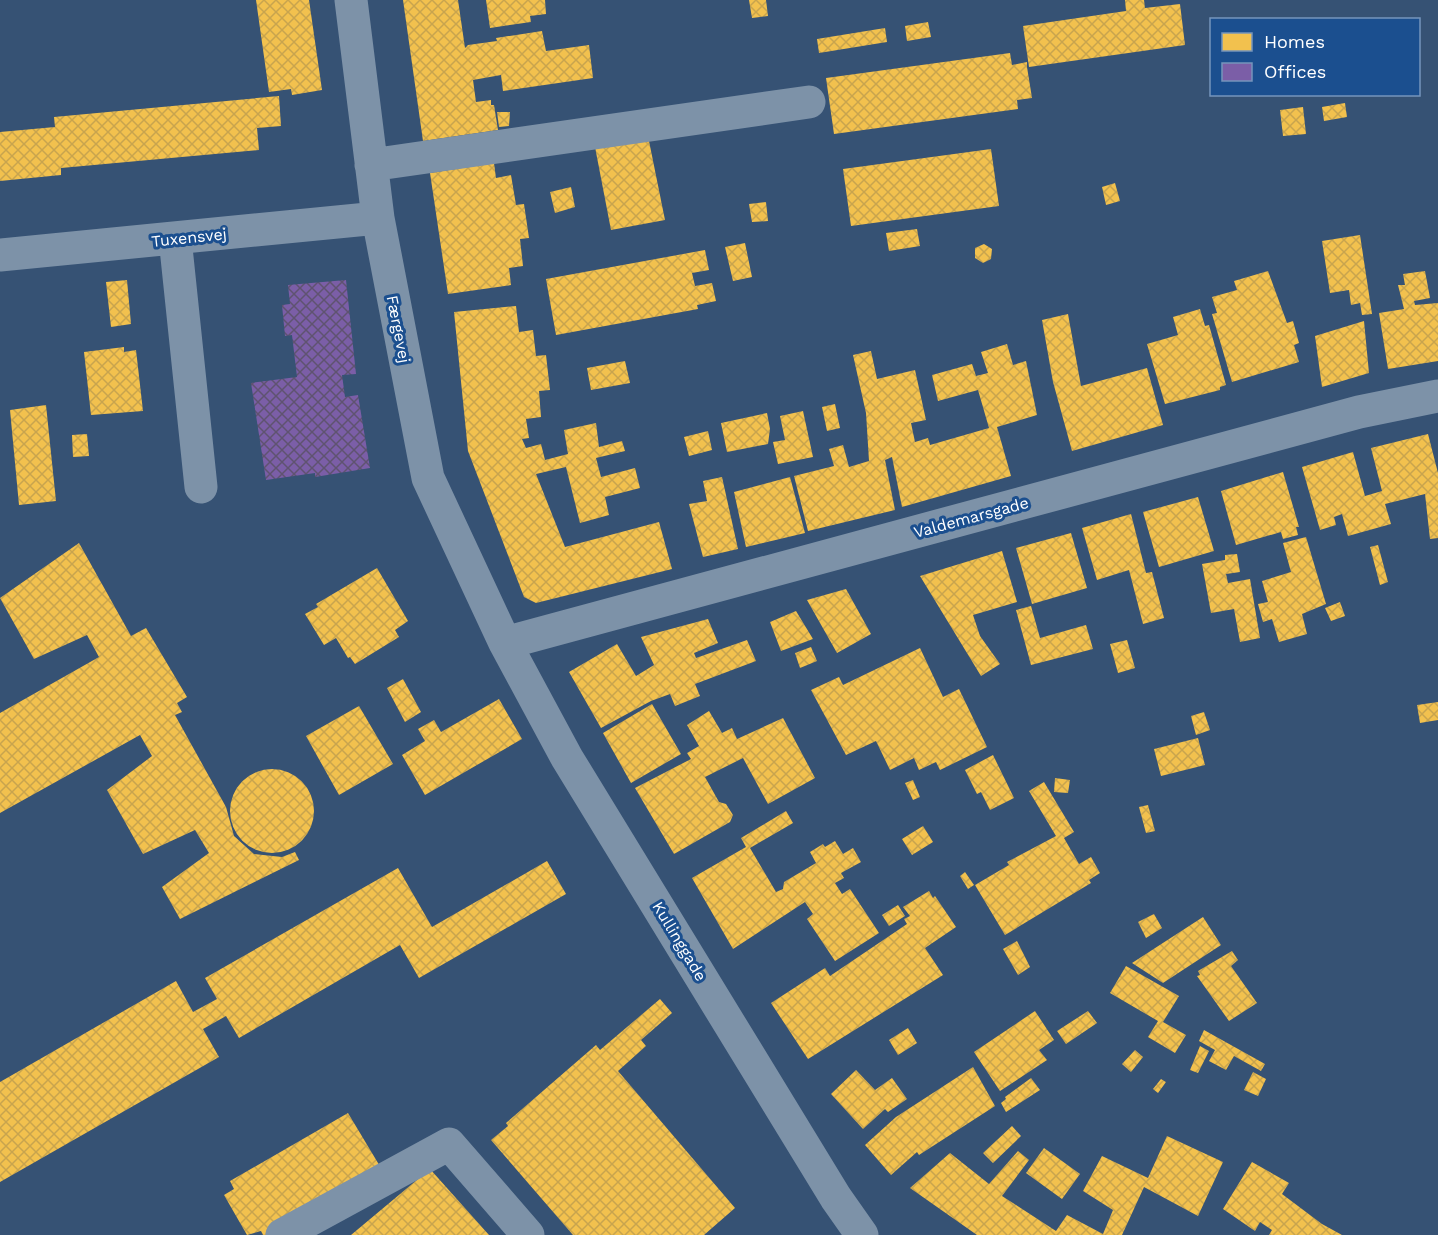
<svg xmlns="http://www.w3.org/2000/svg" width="1438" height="1235" font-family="'Work Sans',sans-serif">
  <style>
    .homes { fill: url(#homes-cross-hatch) }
    .offices { fill: url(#offices-cross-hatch) }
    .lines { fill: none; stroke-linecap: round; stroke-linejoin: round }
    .minor { stroke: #7d92a8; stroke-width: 33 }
    .labels { text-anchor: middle; stroke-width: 6; stroke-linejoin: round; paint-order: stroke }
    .street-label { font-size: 16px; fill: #fff; stroke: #1b4f8f }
  </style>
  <defs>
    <pattern id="homes-cross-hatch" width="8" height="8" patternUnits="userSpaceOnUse" patternTransform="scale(1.5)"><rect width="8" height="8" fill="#f2c14e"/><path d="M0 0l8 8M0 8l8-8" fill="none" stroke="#c8a44e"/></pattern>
    <pattern id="offices-cross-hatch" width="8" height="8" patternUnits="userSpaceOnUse" patternTransform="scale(1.5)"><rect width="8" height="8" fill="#7b5ea7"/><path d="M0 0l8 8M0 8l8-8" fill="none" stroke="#5f5370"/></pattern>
  </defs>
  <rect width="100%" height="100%" fill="#365274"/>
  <path class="homes" d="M256 0H309L322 90 292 95 291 89 269 92Z
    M403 0H458L465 48 468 45 497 41 496 38 542 31 546 51 589 45 593 78 503 91 501 75 473 80 476 102 491 100V105H494L498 130 423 141Z
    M486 0H545L546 14 530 16 531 22 490 28Z
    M749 0H766L768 16 752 18Z
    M1125 0H1144L1145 8 1180 4 1185 45 1029 67 1023 26 1126 11Z
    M928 22 931 37 907 41 905 26Z
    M885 28 887 42 819 53 817 39Z
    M1010 53 1012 65 1027 62V67L1032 98 1017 100 1018 109 834 134 826 78Z
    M279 96 281 126 257 128 259 150 61 168V175L0 181V132L55 127 54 117Z
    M1345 103 1347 117 1324 121 1322 107Z
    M1303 107 1306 134 1283 136 1280 110Z
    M497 112H510L509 126 499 127Z
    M648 136 665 220 611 230 595 147Z
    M991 149 999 206 851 226 843 169Z
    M494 163 496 178 511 175 516 205 524 204 529 238 520 239 523 266 509 268 511 285 448 294 430 173Z
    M1115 183 1120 201 1106 205 1102 187Z
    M571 187 575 207 555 213 550 192Z
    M766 202 768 221 752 222 749 204Z
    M917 229 920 246 889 251 886 233Z
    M1360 235 1372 314 1362 315 1360 303 1351 305 1349 290 1330 293 1322 241Z
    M745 243 752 277 733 281 725 247Z
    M984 244 992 249 991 259 983 263 975 258V248Z
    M705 250 709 270 692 273 695 286 712 283 716 301 697 305 698 309 556 335 546 279Z
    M1268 271 1287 323 1293 321 1299 343 1294 345 1299 362 1232 382 1212 314 1217 313 1212 297 1237 290 1234 281Z
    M1425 271 1430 298 1414 301 1415 305 1438 303V361L1388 369 1379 313 1404 309 1398 285H1405L1403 274Z
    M127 280 131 324 111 327 106 282Z
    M516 306 519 332 533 330 536 356 546 355 550 390 539 391 541 417 526 419 529 438 522 439 526 448 541 444 545 460 568 454 564 430 596 423 599 447 622 441 625 451 596 458 601 477 635 468 640 488 605 497 609 515 580 523 566 467 536 474 565 547 659 522 672 569 536 603 524 597 468 451 454 312Z
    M1200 309 1205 326 1209 325 1226 385 1220 387V390L1165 404 1147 344 1178 335 1173 317Z
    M1068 314 1081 386 1147 368 1163 425 1072 451 1053 382 1042 320Z
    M1364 321 1369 373 1322 387 1315 336Z
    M1007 344 1013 365 1026 361 1037 415 997 427 1011 476 902 507 892 457 885 460 895 510 808 531 794 476 834 466 829 449 843 445 849 467 869 461 866 413 853 355 871 351 877 379 915 370 926 420 911 423 915 442 928 438 930 445 989 428 978 390 938 401 932 375 972 364 976 376 988 373 981 352Z
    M124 347V352L136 350 143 411 91 415 84 352Z
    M625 361 630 383 591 390 587 368Z
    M835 404 840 428 827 431 822 407Z
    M46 405 56 501 19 505 10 410Z
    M803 411 813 457 778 464 773 442 785 440 780 416Z
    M767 413 770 429 768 444 727 452 721 423Z
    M708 431 712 450 689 456 684 437Z
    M87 434 89 456 73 457 72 435Z
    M1428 434 1438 473V538L1430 539 1425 494 1385 504 1391 524 1348 536 1342 514 1334 517 1336 525 1320 530 1302 467 1353 452 1365 496 1382 491 1371 448Z
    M1283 472 1299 527H1296L1298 535 1283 539 1281 532 1236 545 1221 491Z
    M722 477 738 549 703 557 689 504 707 501 703 481Z
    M790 477 805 533 746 547 734 492Z
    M1198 497 1214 551 1159 567 1143 512Z
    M1131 514 1146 573 1152 572 1164 618 1143 624 1129 570 1097 580 1082 528Z
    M1071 533 1087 588 1032 604 1016 548Z
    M1306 537 1326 604 1302 614 1307 634 1279 642 1272 619 1263 622 1258 604 1268 602 1262 581 1291 572 1283 543Z
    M79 543 131 636 146 628 187 697 177 703 182 712 175 715 226 807 234 836 254 854 282 857 295 852 299 860 180 919 162 887 209 853 195 830 143 854 107 790 152 756 140 735 0 813V713L99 657 87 635 34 659 0 598Z
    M1378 545 1388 582 1380 585 1370 547Z
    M1002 551 1017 602 973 615 980 636 1000 664 981 676 920 576Z
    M1237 554 1240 572 1226 574 1228 583 1250 579 1260 638 1240 642 1234 609 1211 613 1202 564 1225 560V555Z
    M377 568 408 621 395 630 399 637 355 664 350 657 348 658 336 638 324 645 305 614 318 607 316 604Z
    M846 589 871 634 837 653 807 600Z
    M1340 602 1345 616 1331 621 1325 608Z
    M1031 606 1040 638 1086 625 1093 649 1031 665 1016 610Z
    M796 611 813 639 781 651 770 622Z
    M708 619 718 643 694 653 696 658 747 640 756 661 695 684 700 696 675 706 670 694 651 701 601 728 569 672 617 644 636 676 654 665 641 637Z
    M1127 640 1135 668 1118 673 1110 644Z
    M811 647 817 661 800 668 795 653Z
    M920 648 943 697 959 689 987 747 940 770 936 762 919 770 914 758 890 770 876 741 846 755 811 690 839 677 843 685Z
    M403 679 421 712 405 722 387 688Z
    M499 699 522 739 425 795 402 755 425 741 418 729 434 720 441 732Z
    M1438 702V720L1420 723 1417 705Z
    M652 704 681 754 631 783 603 733Z
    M359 706 393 764 339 795 306 736Z
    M709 711 722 733 732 728 737 739 783 718 815 778 768 804 743 758 705 777 719 802 726 804 733 815 730 822 674 854 635 788 691 759 687 753 699 746 687 725Z
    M1204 712 1210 730 1196 735 1191 716Z
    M1198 738 1205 765 1161 776 1154 749Z
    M993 755 1014 798 990 810 981 792 977 794 965 770Z
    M230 811a42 42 0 1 1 84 0a42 42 0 1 1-84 0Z
    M1055 778 1070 780 1068 793 1054 792Z
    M913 780 920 797 913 800 905 783Z
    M1044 782 1074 832 1064 838 1079 864 1091 857 1100 873 1089 880 1091 883 1005 935 975 885 1009 865 1007 862 1056 836 1029 791Z
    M1148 805 1155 831 1146 833 1139 807Z
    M786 811 793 823 750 848 776 892 783 889 784 882 816 863 810 852 823 844 825 847 835 841 843 854 853 848 861 862 841 873 844 878 835 883 842 894 850 889 879 933 835 961 807 919 813 914 805 902 733 949 692 878 746 847 741 838Z
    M923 826 933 842 912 855 902 839Z
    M547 861 566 894 419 978 400 945 239 1038 226 1016 203 1029 219 1057 0 1182V1082L176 981 193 1012 217 999 205 978 398 868 432 927Z
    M965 872 974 885 968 889 960 876Z
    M929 891 933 898 935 896 956 927 925 948 943 975 808 1059 771 1003 825 968 830 976 907 924 904 919 910 916 903 907Z
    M898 905 905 916 889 926 882 915Z
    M1154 914 1162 928 1146 938 1138 922Z
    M1203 917 1221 945 1163 983 1132 963Z
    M1017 941 1030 967 1018 975 1003 949Z
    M1232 951 1238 960 1231 966 1257 1003 1229 1021 1197 976 1200 975 1198 971Z
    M1126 966 1179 996 1163 1022 1186 1035 1175 1053 1148 1037 1158 1021 1110 993Z
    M660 999 672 1013 641 1040 646 1046 618 1071 735 1208 704 1235H573L491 1140 508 1126 506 1123 596 1045 600 1050Z
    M1035 1011 1054 1040 1039 1050 1047 1060 1000 1091 974 1052Z
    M1088 1011 1097 1023 1066 1044 1057 1031Z
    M908 1028 917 1043 898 1055 889 1040Z
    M1204 1030 1265 1064 1261 1071 1234 1056 1226 1070 1209 1061 1215 1050 1199 1041Z
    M1200 1046 1209 1051 1198 1073 1190 1070Z
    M1135 1050 1143 1057 1131 1072 1122 1064Z
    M973 1067 995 1106 919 1155 917 1152 891 1175 865 1145 896 1117Z
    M856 1070 875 1090 892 1078 907 1099 888 1112 885 1109 863 1129 831 1094Z
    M1253 1072 1266 1079 1258 1096 1244 1090Z
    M1031 1078 1040 1090 1006 1112 1001 1103 1006 1099 1005 1097Z
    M1161 1079 1166 1082 1158 1093 1153 1089Z
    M348 1113 384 1173 280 1235H263L261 1231 247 1235 224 1195 234 1189 230 1181Z
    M1012 1126 1021 1136 993 1163 983 1153Z
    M1167 1136 1223 1162 1198 1216 1144 1187 1122 1235H977L910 1188 950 1153 989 1184 1018 1151 1029 1160 1002 1196 1056 1231 1067 1215 1103 1234 1113 1210 1083 1191 1102 1156 1148 1178Z
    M1044 1148 1080 1174 1062 1199 1026 1173Z
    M1252 1162 1289 1183 1282 1194 1322 1224 1342 1235H1269L1272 1230 1260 1222 1255 1231 1223 1209Z
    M430 1169 489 1235H351Z"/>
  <path class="offices" d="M346 280 356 374 342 375 345 397 358 395 370 468 315 477V473L266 480 251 383 297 377 292 335 285 336 282 305 290 304 288 285Z"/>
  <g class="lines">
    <path class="minor" d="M351 0 378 218 428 478 505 643 567 758 836 1198 862 1235
      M371 165 809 102
      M175 238 201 487
      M0 255 378 218
      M505 643 1359 412 1438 396
      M282 1235 449 1144 528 1235"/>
  </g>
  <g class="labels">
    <g class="street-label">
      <text transform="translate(189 237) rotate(-6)" y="6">Tuxensvej</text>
      <text transform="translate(399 329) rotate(79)" y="6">Færgevej</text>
      <text transform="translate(971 517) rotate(-15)" y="6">Valdemarsgade</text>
      <text transform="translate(680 941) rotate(59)" y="6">Kullinggade</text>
    </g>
  </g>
  <rect x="1210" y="18" width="210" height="78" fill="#1b4f8f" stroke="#7695bc" stroke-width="1.5"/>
  <rect x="1222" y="33" width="30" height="18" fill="#f2c14e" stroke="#7695bc" stroke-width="1.5"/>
  <text x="1264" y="48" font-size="18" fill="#ffffff">Homes</text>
  <rect x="1222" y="63" width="30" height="18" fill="#7b5ea7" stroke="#7695bc" stroke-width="1.5"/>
  <text x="1264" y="78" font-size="18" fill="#ffffff">Offices</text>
</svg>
